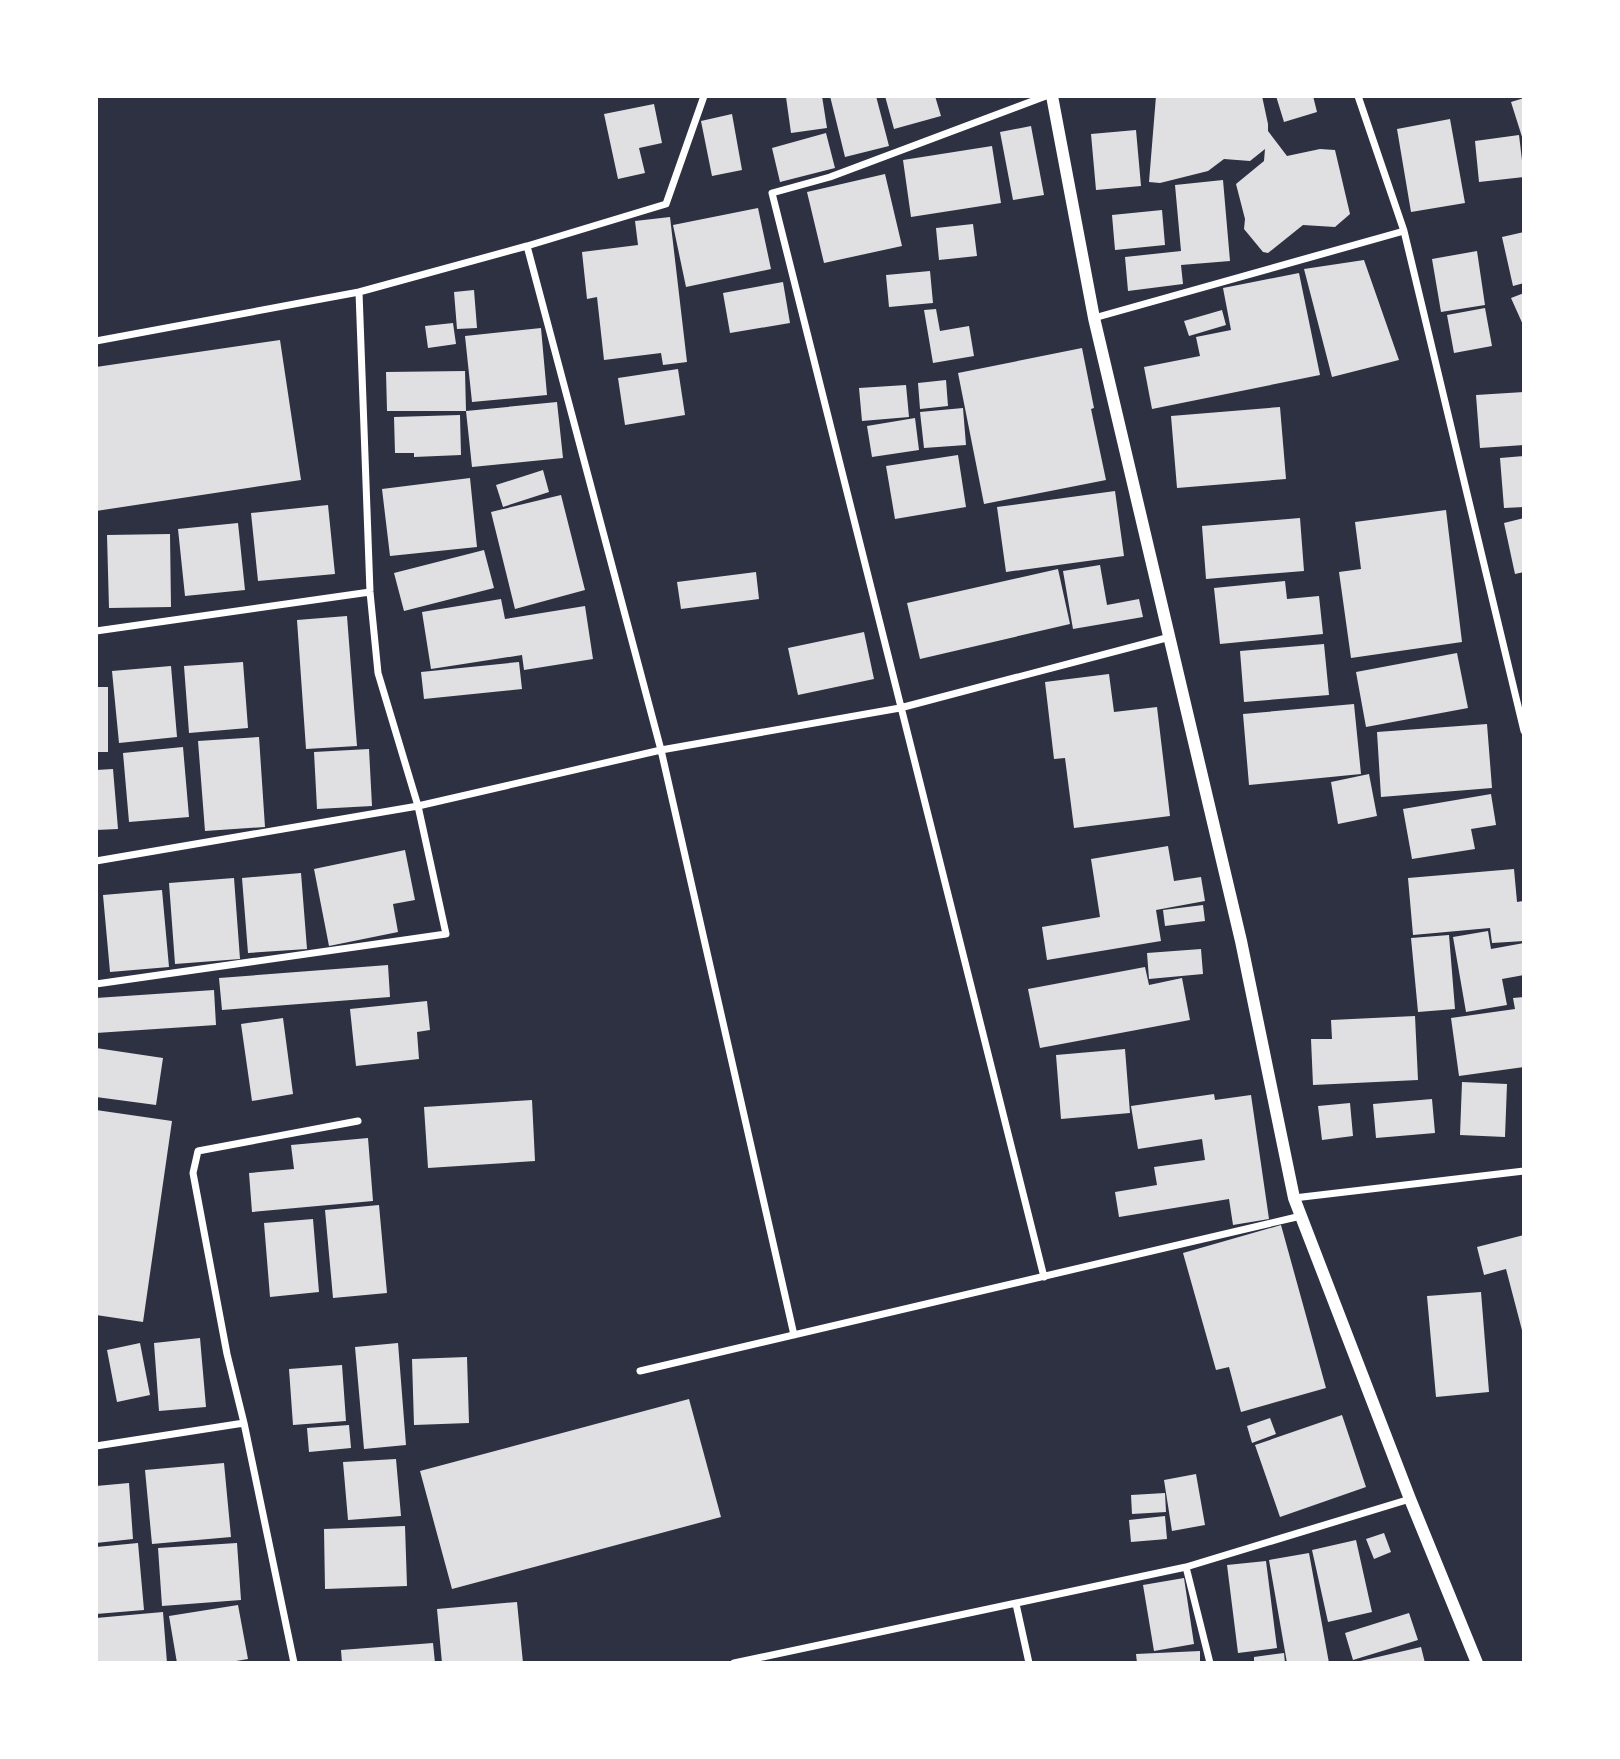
<svg xmlns="http://www.w3.org/2000/svg" width="1620" height="1759" font-family="'DM Sans',sans-serif">
  <style>
    .building { fill: #e0e0e3 }
    .lines { fill: none; stroke-linecap: round; stroke-linejoin: round }
    .minor { stroke: #fff; stroke-width: 7 }
    .tertiary { stroke: #fff; stroke-width: 12 }
  </style>
  <rect width="100%" height="100%" fill="#2d3142"/>
  <path class="building" d="M793 96H822L827 128 791 133 786 97Z
    M830 96H876L889 146 845 157Z
    M885 96H935L941 116 894 129Z
    M1156 96H1262L1268 124V131L1287 156 1320 149 1335 150 1350 214 1335 227 1303 225 1268 253 1263 252 1244 229 1245 219 1236 184 1264 161 1265 149 1250 161 1224 159 1208 171 1160 183 1149 182Z
    M1276 96H1313L1317 112 1284 122Z
    M1524 98V140H1523L1511 102Z
    M654 104 662 143 639 148 645 173 618 179 604 114Z
    M732 114 742 170 712 176 701 121Z
    M1450 119 1465 203 1411 212 1397 129Z
    M1031 126 1044 195 1013 200 1000 132Z
    M1136 130 1141 186 1096 190 1091 134Z
    M826 133 835 168 780 182 772 148Z
    M1519 135 1524 177 1479 182 1475 141Z
    M992 146 1001 203 911 217 903 160Z
    M885 174 902 246 824 263 807 192Z
    M1223 180 1230 261 1181 265 1183 284 1128 291 1125 257 1181 251 1175 185Z
    M758 208 771 269 686 287 673 225Z
    M1162 210 1165 245 1115 250 1112 215Z
    M670 217 687 362 663 365 661 353 604 360 597 297 587 299 582 252 638 245 635 221Z
    M973 224 977 256 939 260 936 228Z
    M1524 232V283L1513 286 1502 237Z
    M1477 251 1485 305 1441 312 1432 259Z
    M1364 260 1399 360 1332 377 1304 269Z
    M930 271 933 303 889 307 886 275Z
    M1299 273 1320 375 1152 409 1144 367 1200 356 1196 337 1231 330 1223 288Z
    M783 282 790 323 730 333 723 293Z
    M474 290 477 328 457 329 454 292Z
    M1524 293V327L1511 298Z
    M1485 308 1492 346 1454 353 1447 315Z
    M936 309 940 331 969 326 974 356 933 363 924 310Z
    M1222 310 1226 325 1189 336 1184 321Z
    M453 323 456 344 428 348 425 326Z
    M541 328 547 395 472 402 465 336Z
    M280 340 301 480 96 511V367Z
    M1082 348 1094 408 1091 409 1106 480 984 504 958 373Z
    M678 369 685 415 625 425 618 378Z
    M465 371 466 411H387L386 372Z
    M946 380 948 406 920 409 918 383Z
    M906 385 909 417 862 421 859 388Z
    M1524 392V445L1480 448 1476 395Z
    M557 402 563 458 472 467 466 411Z
    M1280 407 1286 479 1177 488 1171 416Z
    M963 408 966 445 924 448 920 412Z
    M460 415 461 455 414 457V453H395L394 417Z
    M915 418 919 450 872 457 867 426Z
    M958 455 966 507 895 519 886 466Z
    M1524 456V507L1504 508 1500 458Z
    M543 470 549 492 503 507 496 485Z
    M470 478 477 547 390 556 382 489Z
    M1115 491 1124 556 1006 572 997 507Z
    M561 495 585 590 515 609 491 512Z
    M328 505 335 574 258 581 251 513Z
    M1446 510 1462 642 1351 658 1339 572 1361 569 1355 522Z
    M1300 518 1304 571 1206 579 1202 526Z
    M1524 518V572L1515 574 1504 523Z
    M238 523 245 590 185 596 178 529Z
    M170 534 171 607 109 608 107 535Z
    M484 550 494 588 404 611 394 573Z
    M1100 565 1107 605 1139 599 1143 617 1073 629 1063 571Z
    M1058 569 1070 624 920 659 907 603Z
    M756 572 759 599 681 609 677 582Z
    M1285 581 1287 599 1319 596 1323 634 1220 644 1214 588Z
    M501 599 505 619 585 606 593 659 524 670 522 655 431 669 422 612Z
    M347 616 357 746 306 749 297 620Z
    M864 632 874 679 798 695 788 648Z
    M1324 644 1329 695 1244 702 1240 651Z
    M1457 653 1468 708 1366 727 1356 672Z
    M243 662 248 728 189 733 184 666Z
    M519 662 522 689 424 699 421 672Z
    M171 666 177 737 119 743 112 671Z
    M1109 674 1114 712 1157 707 1170 816 1074 828 1065 758 1054 759 1045 682Z
    M96 687H108V752H96Z
    M1354 704 1361 774 1249 785 1243 714Z
    M1487 724 1492 788 1381 797 1377 732Z
    M259 737 265 827 205 831 198 741Z
    M183 747 189 817 129 822 123 753Z
    M369 749 372 806 317 809 314 752Z
    M113 769 118 829 96 830V770Z
    M1369 774 1377 816 1338 824 1331 782Z
    M1491 794 1496 825 1471 829 1475 849 1412 859 1403 809Z
    M1168 846 1174 881 1201 877 1205 901 1156 910 1161 941 1047 960 1042 927 1100 917 1091 859Z
    M405 850 415 900 393 904 398 932 329 946 314 869Z
    M1514 869 1517 902 1523 901 1524 941 1492 943 1490 928 1413 935 1408 878Z
    M301 873 307 949 248 953 242 878Z
    M234 878 240 959 175 964 169 883Z
    M162 890 169 967 110 972 103 895Z
    M1203 905 1205 921 1165 926 1163 910Z
    M1488 931 1491 949 1524 943V975L1502 979 1507 1005 1466 1012 1453 937Z
    M1449 935 1455 1009 1418 1012 1411 938Z
    M1201 949 1203 974 1149 979 1147 953Z
    M388 965 390 997 222 1010 219 978Z
    M1145 967 1149 985 1182 978 1190 1020 1040 1048 1028 989Z
    M214 990 216 1025 96 1033V998Z
    M1524 997V1067L1459 1076 1451 1018 1515 1009 1513 998Z
    M427 1001 430 1030 417 1032 419 1059 356 1066 350 1009Z
    M1415 1016 1418 1080 1313 1085 1311 1039H1332L1331 1020Z
    M283 1018 293 1094 252 1101 241 1024Z
    M96 1048 163 1058 156 1105 96 1097Z
    M1125 1049 1130 1113 1061 1119 1056 1055Z
    M1462 1082 1507 1084 1505 1137 1460 1135Z
    M1214 1094 1215 1100 1251 1095 1269 1219 1233 1225 1229 1199 1119 1217 1115 1192 1157 1185 1154 1167 1205 1160 1202 1139 1138 1149 1131 1106Z
    M1432 1099 1435 1133 1376 1138 1373 1104Z
    M532 1100 535 1161 428 1168 424 1107Z
    M1350 1103 1353 1136 1322 1140 1318 1106Z
    M96 1110 172 1121 143 1322 96 1315Z
    M368 1138 373 1201 252 1212 249 1173 294 1169 291 1145Z
    M379 1205 387 1293 333 1298 325 1210Z
    M313 1219 319 1292 270 1297 264 1223Z
    M1281 1225 1326 1388 1241 1412 1229 1367 1216 1370 1183 1253Z
    M1524 1235V1334H1523L1506 1269 1484 1275 1477 1247Z
    M1481 1292 1489 1392 1436 1397 1427 1296Z
    M200 1338 206 1407 159 1411 154 1343Z
    M140 1343 150 1395 117 1402 107 1350Z
    M398 1343 406 1445 364 1449 355 1347Z
    M467 1357 469 1423 414 1425 412 1359Z
    M342 1365 346 1421 293 1425 289 1369Z
    M689 1399 721 1517 452 1589 420 1471Z
    M1342 1415 1366 1487 1280 1517 1255 1445Z
    M1270 1418 1276 1434 1252 1443 1247 1426Z
    M349 1425 351 1448 309 1452 307 1428Z
    M396 1459 401 1516 348 1520 343 1462Z
    M224 1463 231 1537 152 1544 145 1470Z
    M1196 1474 1205 1525 1172 1531 1164 1480Z
    M129 1483 133 1539 96 1543V1486Z
    M1165 1493 1166 1512 1132 1514 1131 1495Z
    M1165 1516 1167 1539 1131 1542 1129 1520Z
    M405 1526 407 1586 325 1589 324 1529Z
    M1384 1533 1391 1552 1374 1559 1366 1539Z
    M1356 1540 1372 1612 1328 1622 1312 1550Z
    M138 1543 144 1610 96 1614V1547Z
    M237 1543 241 1600 162 1606 158 1548Z
    M1309 1553 1329 1663H1287L1269 1560Z
    M1266 1561 1277 1648 1238 1653 1227 1565Z
    M1184 1578 1194 1644 1154 1651 1143 1585Z
    M517 1602 523 1663H442L437 1609Z
    M238 1605 248 1659 224 1663H177L169 1616Z
    M163 1612 167 1663H96V1618Z
    M1409 1613 1418 1640 1353 1660 1345 1633Z
    M433 1643 435 1663H342L341 1650Z
    M1421 1647 1425 1663H1356V1662Z
    M1200 1651V1663H1137L1136 1654Z
    M1284 1653 1285 1663H1254V1657Z"/>
  <g class="lines">
    <path class="minor" d="M704 96 666 204 527 246 359 292 370 592 378 673 418 806 661 750 900 708 1170 637
      M1358 96 1404 231 1524 731
      M527 246 661 750 794 1335
      M1094 318 1404 231
      M96 341 359 292
      M96 631 370 592
      M96 861 418 806 446 934 96 984
      M1294 1198 1524 1171
      M1044 1277 772 193 830 177 1046 96
      M640 1371 1301 1216
      M244 1423 227 1354 193 1173 198 1151 358 1121
      M96 1446 244 1423 294 1663
      M1186 1567 1210 1663
      M1016 1604 1029 1663
      M734 1663 1186 1567 1410 1499"/>
    <path class="tertiary" d="M1052 96 1094 318 1241 941 1294 1198 1410 1499 1477 1663"/>
  </g>
  <rect width="1620" height="1759" fill="none" stroke="#ffffff" stroke-width="196"/>
</svg>
